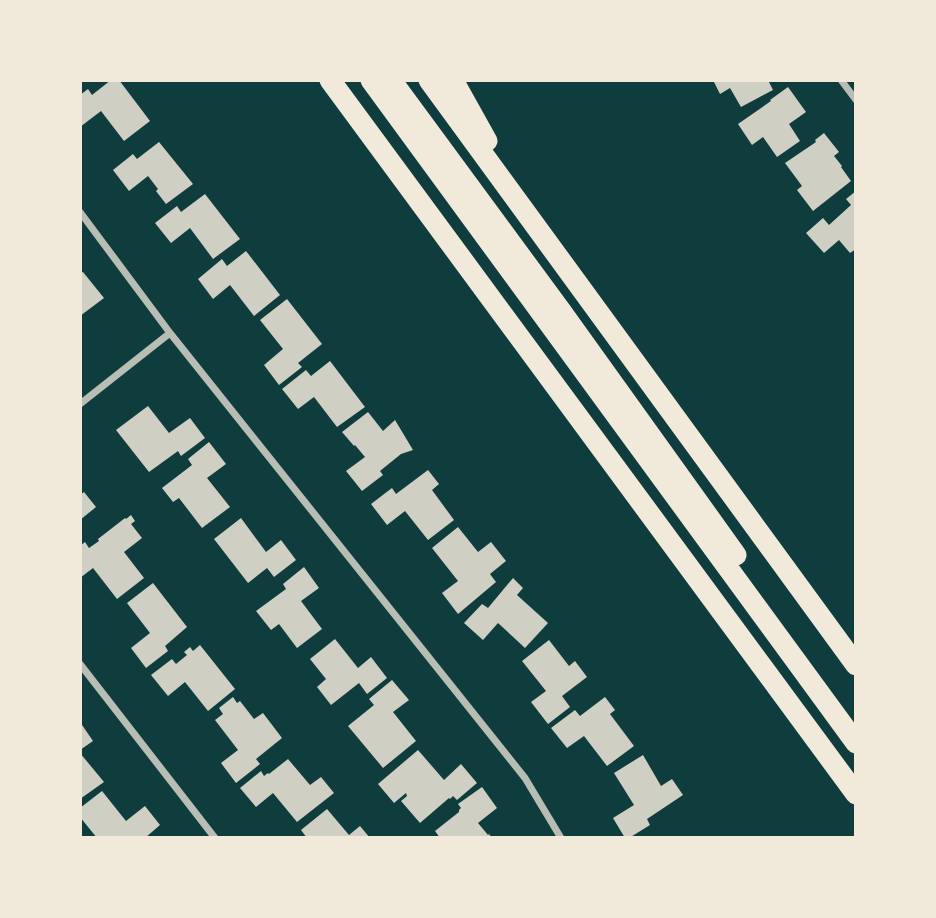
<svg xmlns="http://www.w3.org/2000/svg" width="936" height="918" font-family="'Fira Sans',sans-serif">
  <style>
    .building { fill: #cfcfc3 }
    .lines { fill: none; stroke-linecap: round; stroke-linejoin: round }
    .minor { stroke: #b8beb3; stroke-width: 7 }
    .motorway { stroke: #f1e9da; stroke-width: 21 }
  </style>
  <rect width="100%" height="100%" fill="#0f3d3e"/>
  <path class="building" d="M111 80H119L150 121 124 141 101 111 80 127V95L88 89 92 95Z
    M713 80H768L773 90 741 107 730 88 720 94Z
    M788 87 806 112 789 124 800 141 777 157 763 137 752 145 738 124 771 101 770 100Z
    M824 133 839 152 834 156 842 166 841 167 851 181 813 211 797 190 802 186 785 163 816 142 815 140Z
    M159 142 193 184 166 204 156 191 158 189 148 176 129 191 113 170 133 154 137 159Z
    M856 191V249L850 253 839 240 824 253 806 233 823 218 829 225 851 205 846 199Z
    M205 194 240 239 213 259 190 228 171 243 155 223 177 206 181 212Z
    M246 251 280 295 254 316 230 285 213 299 198 279 222 259 227 266Z
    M83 272 104 298 80 316V273Z
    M287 299 322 344 298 363 302 367 279 385 264 365 283 349 260 320Z
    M330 361 365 407 337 427 314 397 298 409 282 389 306 370 311 376Z
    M148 406 169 433 190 418 205 438 181 456 178 451 149 472 116 430Z
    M368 412 383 431 395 420 413 450 401 454 380 471 383 475 362 491 346 471 365 457 355 445 354 446 342 432Z
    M209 442 226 464 207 478 230 507 202 528 179 498 173 502 162 488 192 465 188 459Z
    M428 470 439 484 432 490 454 520 428 540 405 511 387 525 371 504 392 488 396 494Z
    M84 492 96 507 80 520V495Z
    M131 515 135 521 131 524 142 538 124 552 144 578 117 599 93 568 80 578V546L85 542 89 548 99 541 98 539 125 518 126 519Z
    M241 518 266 552 281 540 296 560 274 577 267 568 248 583 214 539Z
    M458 527 478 552 491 542 506 561 490 574 496 582 458 614 442 593 458 581 432 548Z
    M304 567 319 588 301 601 322 629 297 648 279 624 271 630 256 611 286 589 283 584Z
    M513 578 523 588 517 595 548 623 525 648 498 623 483 640 464 623 482 604 488 608Z
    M153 583 187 627 165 646 168 651 146 668 131 648 150 633 127 603Z
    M335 639 358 668 371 657 387 678 367 694 359 683 331 705 317 687 326 679 310 659Z
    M549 640 569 666 575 661 587 677 562 696 570 707 548 724 531 702 546 691 522 661Z
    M200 645 235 689 208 711 185 682 168 696 151 675 172 659 176 664 187 655 184 652 190 647 193 651Z
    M392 680 409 700 393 712 416 741 383 768 348 726 374 705 369 699Z
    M233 697 237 703 240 701 254 719 263 713 282 738 256 759 260 764 236 783 221 763 238 750 215 720 223 714 219 708Z
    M605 697 615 710 610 714 634 746 607 766 584 736 567 748 551 728 575 710 580 716Z
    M80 722 93 741 80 750Z
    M418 750 444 780 461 764 477 783 457 800 453 796 450 799 449 798 420 823 401 801 407 796 406 793 394 803 378 784Z
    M80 753 104 782 80 799Z
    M643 755 661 786 672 779 683 795 647 819 650 825 629 838H625L613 818 634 805 614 773Z
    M288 759 310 785 321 777 334 793 297 822 273 793 256 807 240 788 261 771 264 776 268 773 269 774Z
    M482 787 497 808 478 823 488 835 489 834 492 838H440L435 831 459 812V810L461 808 458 804Z
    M102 791 126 821 145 806 160 825 145 838H97L80 817V808Z
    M327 809 349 835 360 826 370 838H307L301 830Z"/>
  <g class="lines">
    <path class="minor" d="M841 80 856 100
      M80 212 170 333 525 778 561 838
      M80 404 170 333
      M80 664 215 838"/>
    <path class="motorway" d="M330 80 856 794
      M371 80 856 743
      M391 80 561 311 736 555
      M429 80 856 665
      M453 80 487 141"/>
  </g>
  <rect width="936" height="918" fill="none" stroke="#f1e9da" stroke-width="164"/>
</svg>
